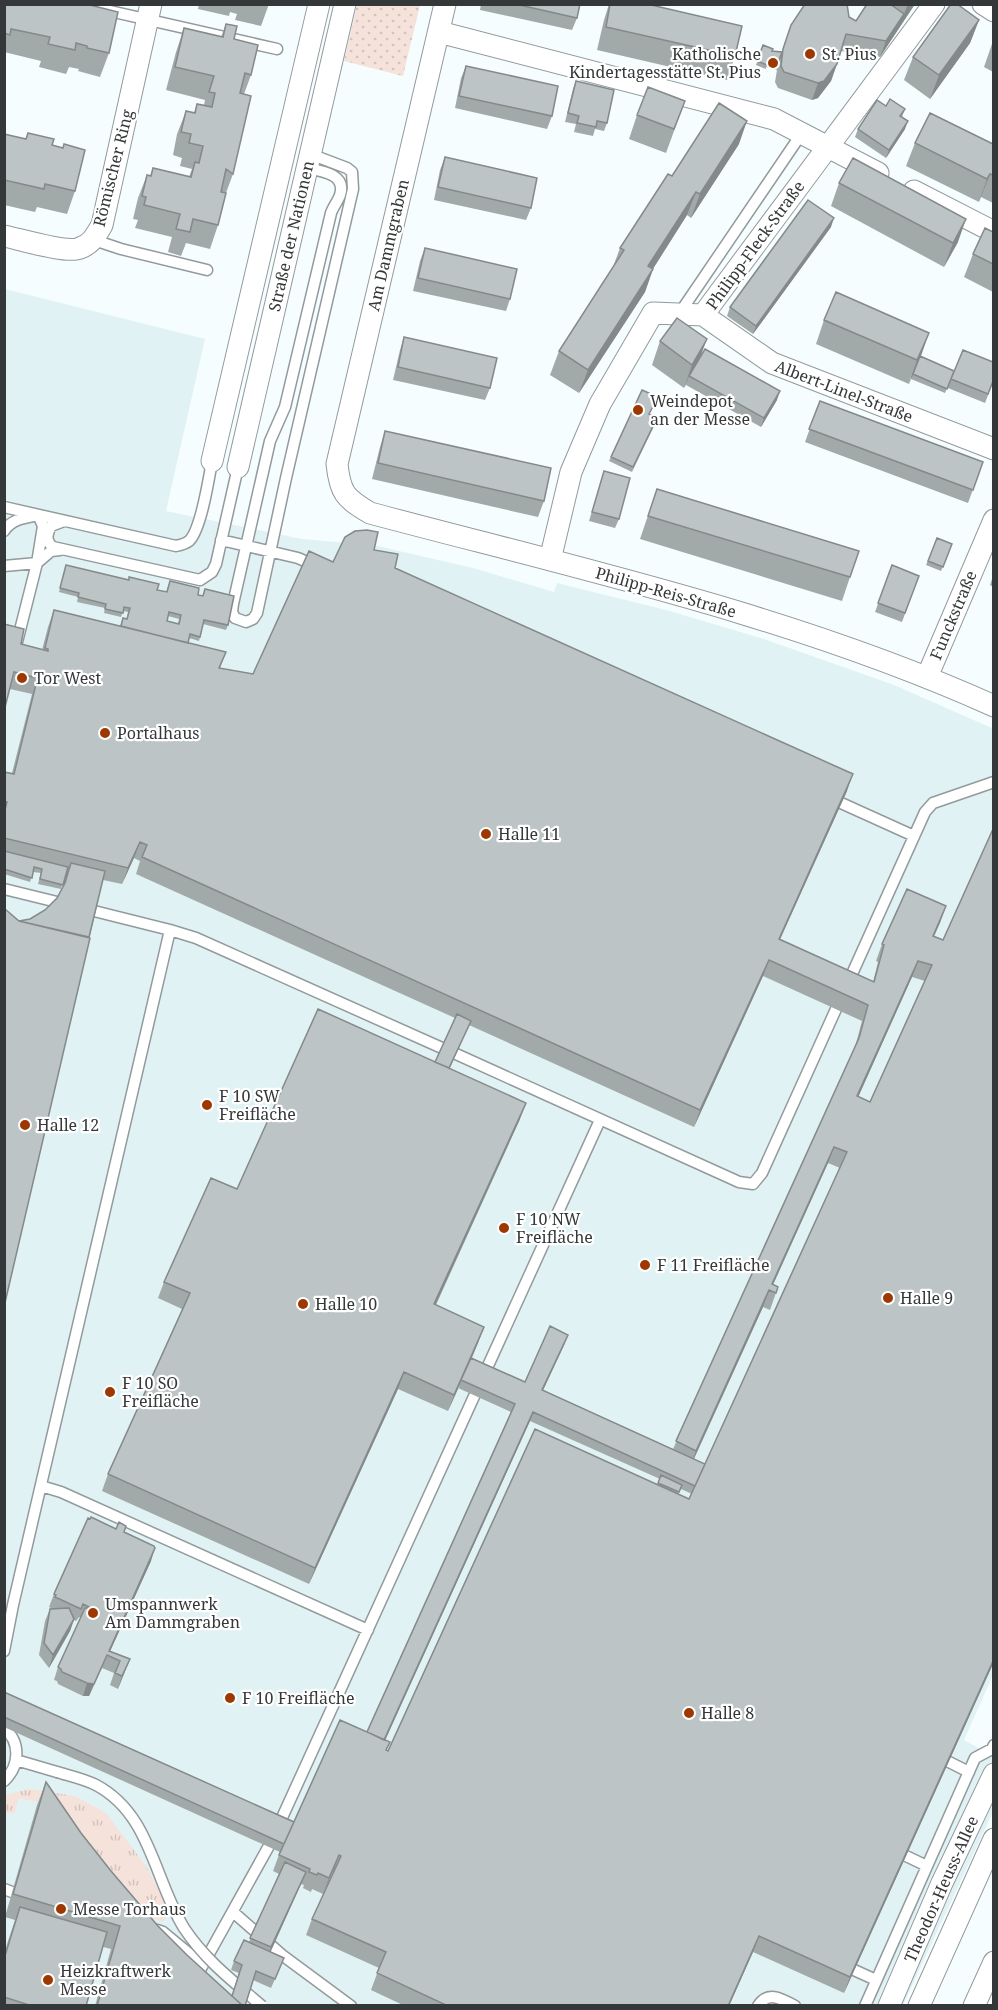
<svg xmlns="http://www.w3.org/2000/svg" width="998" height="2010" font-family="'Noto Serif',serif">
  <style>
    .built { fill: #e1f2f5 }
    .grass { fill: url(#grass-tufts) }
    .park { fill: url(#park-dots) }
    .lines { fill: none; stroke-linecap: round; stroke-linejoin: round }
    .service-casing { stroke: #939a9c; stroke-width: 13 }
    .minor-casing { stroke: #939a9c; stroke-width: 23 }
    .service { stroke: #fff; stroke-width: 10 }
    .minor { stroke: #fff; stroke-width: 21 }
    .service-bridge-casing { stroke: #939a9c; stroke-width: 13; stroke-linecap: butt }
    .service-bridge { stroke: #fff; stroke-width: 10 }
    .wall { fill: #a2a9a9; fill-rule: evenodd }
    .shaded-wall { fill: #84898a }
    .building { fill: #bcc4c5; stroke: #84898a; stroke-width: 1.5; fill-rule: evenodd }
    .poi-dot { fill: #9c3800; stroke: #fff; stroke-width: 2 }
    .labels { text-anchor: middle; stroke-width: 4.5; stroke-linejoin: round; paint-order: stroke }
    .poi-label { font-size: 16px; fill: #353839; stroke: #fff; text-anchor: start }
    .street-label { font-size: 16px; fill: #353839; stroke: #fff }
  </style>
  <defs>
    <pattern id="grass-tufts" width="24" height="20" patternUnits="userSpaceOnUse" patternTransform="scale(1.5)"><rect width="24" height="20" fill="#f5e2db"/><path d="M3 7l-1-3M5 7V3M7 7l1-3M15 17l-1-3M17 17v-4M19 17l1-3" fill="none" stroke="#d3c3bd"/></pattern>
    <pattern id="park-dots" width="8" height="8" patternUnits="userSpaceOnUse" patternTransform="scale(1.5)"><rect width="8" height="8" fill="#f5e2db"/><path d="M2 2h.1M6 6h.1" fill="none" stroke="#d3c3bd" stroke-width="1.8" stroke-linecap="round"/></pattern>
  </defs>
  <rect width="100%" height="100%" fill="#f5fdfe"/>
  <path class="built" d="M5 289 205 339 166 511 302 539 373 545 473 568 554 592 557 583 666 610 764 639 894 685 994 729V1673L964 1740 993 1756V1812L903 2005 5 2006Z"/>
  <path class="grass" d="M30 1789 75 1796 106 1813 146 1866 170 1911 163 1922 136 1912 39 1798 37 1802 19 1798 14 1814 6 1812 5 1816 6 1795Z"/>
  <path class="park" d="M357 5H420L403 76 344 61Z"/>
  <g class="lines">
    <g class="service-casing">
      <path id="service" d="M79 4 277 49
        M307 168C321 171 347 174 340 195 338 201 333 207 331 213L285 407 270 441 233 604 232 612 235 618 246 622 253 619 257 613 286 478 353 189 352 172 347 168 310 154
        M94 240 121 249 207 270
        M679 314 802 133
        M4 507 176 546C181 545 185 544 189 541 201 530 209 478 212 461
        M64 521 51 526C47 534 45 541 53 547L200 580 212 572 216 564 238 467
        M4 531C11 520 23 518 34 516
        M221 540 298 558 316 566
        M4 566 37 563 51 551 60 550
        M17 642 37 563 43 526 38 515
        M841 803 914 836
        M4 889 57 902
        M170 930 196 938 442 1048
        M847 985 925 812 933 803 994 782
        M456 1054 739 1182 753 1184 762 1173 836 1009
        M41 1486 61 1492 368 1630
        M4 1651 13 1605 170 930 94 911
        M4 1728C21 1742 20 1766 4 1781
        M16 1760 57 1772
        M949 1762 969 1772
        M906 1856 927 1866
        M4 1889 12 1892
        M233 1912 282 1955 351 2006
        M157 1930 163 1932 203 1965
        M854 1970 876 1980
        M195 1979 270 1844 600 1120
        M758 2006C768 1990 782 1999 795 2006
        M865 2006 975 1758 992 1749 994 1745"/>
    </g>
    <g class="minor-casing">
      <path id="minor" d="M445 4 337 464C340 493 345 498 370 513 580 569 794 616 994 706
        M983 4 994 11
        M439 32 774 119 878 173
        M914 191 994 232
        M4 236C20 239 67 254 80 248 92 244 96 235 102 225L151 4
        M703 315 934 4
        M703 315 772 363 994 449
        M212 461 319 4
        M238 467 345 4
        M550 560 571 472 600 404 653 313 703 315
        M927 677 994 520
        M889 2006 942 1883 994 1774
        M919 2006 994 1839
        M974 2006 994 1962"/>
    </g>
    <use href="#service" class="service"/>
    <use href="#minor" class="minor"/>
    <g class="service-bridge-casing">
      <path id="service-bridge" d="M57 1772C70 1776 84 1779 96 1785 151 1814 154 1880 184 1928 205 1960 234 1982 262 2006"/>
    </g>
    <use href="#service-bridge" class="service-bridge"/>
  </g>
  <path class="wall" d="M4 4 109 53 100 77 78 71 79 69 69 67 66 74 39 67 41 61 4 52Z
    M199 4H269L261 26 235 20 237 14 230 12 229 16 198 9Z
    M481 4H580L577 18 572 30 480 10Z
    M609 4H647L735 56 727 80 597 50 604 20Z
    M867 4H915L880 57 841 51 831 81 818 98 812 100 778 88 775 82 777 70 766 67V69L756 65 763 45 772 51 782 52 791 25 856 21Z
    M979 20 970 43 930 99 904 80 913 57Z
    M226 24 251 75 244 94 233 174 226 193 218 225 210 249 186 243 181 256 168 252 172 237 135 228 138 220 133 219 138 198 147 175 150 176 153 168 189 177 192 169 180 166 182 158 173 155 177 134 186 111 194 113 197 104 204 105 205 100 166 90 176 52 184 28 221 37Z
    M993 41V72L984 67Z
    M466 66 552 116 547 129 455 108 461 78Z
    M576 81 607 123 604 131 595 129 593 136 574 132 576 124 565 122 573 89Z
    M685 101 666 153 629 139 637 115Z
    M886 106 905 109 902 117 905 129 886 158 855 137 858 129Z
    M28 133 52 145 75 191 67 214 37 207 35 212 4 205V134L26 139Z
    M915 143 993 144V203L981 197 979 202 906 166Z
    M739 144 691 218 687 215 653 269 645 292 579 393 550 375 559 351 613 267 620 248 672 176Z
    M445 157 531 208 526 220 434 200 440 170Z
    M839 183 958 242 944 267 831 206Z
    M831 227 753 334 727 316 730 307Z
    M993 232V292L964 277 973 254Z
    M425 248 510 299 506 311 413 291 420 261Z
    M824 320 920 356 954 371 993 382 985 403 948 388V386L945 393 911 379V377L909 384 816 344Z
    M404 337 490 388 485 400 393 380 400 350Z
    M660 341 702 354 777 400 761 427 686 385 687 383 684 388 652 365Z
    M820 401 983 462 968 503 805 442Z
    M650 414 656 422 632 472 609 461 611 457Z
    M385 431 544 501 538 517 372 479 380 447Z
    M604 471 619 519 615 528 589 521Z
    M657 489 850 577 842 601 640 539Z
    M937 538 952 544 941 571 926 565Z
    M374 550 395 568 847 791 780 939 873 982 878 962 876 961 882 944 946 906 934 936 993 1664 844 1993 753 1952 729 2006H405L371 1990 379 1968 306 1935 312 1919 334 1872 333 1871 323 1894 312 1889 311 1892 303 1888 304 1885 301 1884 270 1952 281 1966 271 1988 253 1980 245 2006H95L111 1949 103 1947 86 2006H4V1953L15 1920 5 1917 37 1805 46 1782 81 1833 111 1871 158 1926 187 1955 232 1996 239 1973 231 1970 234 1961 249 1942 279 1874 273 1871 280 1852 4 1727V1692L294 1822 367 1732 511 1412 458 1388 460 1385 448 1411 398 1389 309 1584 102 1491 108 1474 182 1309 158 1298 164 1282 237 1189 435 1062 455 1018 136 874 140 861 134 858 122 884 103 880 4 1307 19 921 30 919 45 910 57 898 64 886 68 871H66L61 889 38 884 41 873 33 872 30 882 4 874V772L12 773 32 694 10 689 21 644 42 650 48 627 54 610 120 626 123 618 127 619 128 612 123 611 121 617 104 613 105 608 77 602 78 597 59 592 65 569 166 592 170 581 198 595 203 596 205 589 228 625 226 630 203 624 199 641 189 638 188 643 226 652 220 668 253 674 333 562ZM168 616 179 619 178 624 167 621ZM763 976 862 1021 855 1047 673 1449 543 1390 565 1343 525 1382 472 1358 484 1327 436 1305 520 1119 450 1068 469 1025 694 1127ZM912 977 925 981 870 1102 858 1097ZM828 1163 840 1168 705 1464 694 1459 763 1307 770 1310 778 1287 773 1285ZM530 1421 660 1479 658 1485 388 1751 387 1750 385 1740ZM681 1489 692 1494 689 1499 678 1494Z
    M892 565 919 576 902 622 875 612Z
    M993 576V587L990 585Z
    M124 1532 151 1561 110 1651 130 1659 118 1689 110 1685 114 1673 102 1668 89 1696H83L58 1684 57 1681 54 1680 58 1667 81 1618 79 1617 76 1621 74 1620 70 1631 49 1668 39 1655 45 1621 50 1609 51 1608 49 1607 54 1594Z"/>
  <path class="shaded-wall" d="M908 4H915L880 57 886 41 904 14Z
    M979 20 970 43 930 99 939 75Z
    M837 64 831 81 818 98 812 100 818 83Z
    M747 121 739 144 691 218 700 194Z
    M908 121 905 129 886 158 889 150Z
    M990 174 981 197 979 202 987 179Z
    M696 192 687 215 640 289 648 266Z
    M834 218 831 227 753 334 756 326Z
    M966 219 958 242 944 267 953 243Z
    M653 269 645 292 579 393 588 370Z
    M929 333 921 356 909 384 917 360Z
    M707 339 698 363 689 376 684 388 692 365Z
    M780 391 777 400 761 427 764 418Z
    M853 774 847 791 773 955 779 939Z
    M140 842 134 858 122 884 128 868Z
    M946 906 940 923 927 952 933 936Z
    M769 960 763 976 694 1127 700 1110Z
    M918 961 912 977 851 1113 857 1096Z
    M526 1103 520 1119 428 1321 434 1304Z
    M834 1147 828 1163 770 1291 772 1284Z
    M769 1290 763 1307 690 1467 696 1451Z
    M484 1327 478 1343 448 1411 454 1395Z
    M568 1335 565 1343 539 1399 542 1390Z
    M404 1372 398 1389 309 1584 315 1568Z
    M533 1412 530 1421 378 1756 381 1747Z
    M155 1548 151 1561 108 1656 109 1651Z
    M74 1619 70 1631 49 1668 53 1655Z
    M107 1655 89 1696H83L87 1683Z
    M130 1659 125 1671 118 1689 122 1676Z
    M993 1661V1664L844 1993 850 1977Z
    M339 1855 333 1871 323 1894 329 1878Z
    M306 1872 301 1884 267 1960 271 1947Z
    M759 1936 753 1952 729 2006H728Z"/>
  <path class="building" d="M4 4H86L118 12 109 53 87 48V46L76 43 75 50 48 44 50 37 11 29 10 35 4 33Z
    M515 4H580L577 18Z
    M610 4H647L742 26 735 56 606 27Z
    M805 4H847L849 17 856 21 867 4H890L904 14 886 41 846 34 837 64 824 81 818 83 784 72 781 66 783 49 791 25Z
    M951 4H957L979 20 939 75 913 57Z
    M226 24 237 26 234 39 258 45 251 75 245 73 240 93 251 96 233 174 226 169 221 192 226 193 218 225 193 219 190 232 176 229 180 214 144 205 146 197 142 196 147 175 151 176 153 168 191 177 195 162 199 163 203 146 189 143 191 134 181 132 186 111 195 113 197 104 212 107 215 93 209 92 214 76 175 67 184 28 223 37Z
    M763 45 773 49 772 51 782 52 777 66 768 62 767 65 757 61Z
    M466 66 558 86 552 116 459 96Z
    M576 81 614 90 607 123 597 121 596 127 577 123 579 116 568 113Z
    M648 87 685 101 674 129 637 115Z
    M890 99 905 109 900 116 908 121 889 150 858 129 877 100 886 106Z
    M719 103 747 121 700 194 696 192 648 266 653 269 588 370 559 351 624 250 620 248 668 174 672 176Z
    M930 113 993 144V175L990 174 987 179 915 143Z
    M28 133 54 139 52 145 63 148 64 144 85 150 75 191 45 184 44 189 4 180V134L26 139Z
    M445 157 537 178 531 208 438 187Z
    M853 158 966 219 953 243 839 183Z
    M808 200 834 218 756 326 730 307Z
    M985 228 993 232V264L973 254Z
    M425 248 517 269 510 299 418 278Z
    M836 292 929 333 917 360 824 320Z
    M677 318 707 339 692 365 660 341Z
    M404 337 497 358 490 388 398 367Z
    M705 349 780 391 764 418 689 376Z
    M963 350 993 362V381L988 394 951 379Z
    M920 356 954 371 947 389 913 374Z
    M642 390 658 397 649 414 657 418 633 467 611 457Z
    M820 401 983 462 973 490 809 429Z
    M385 431 551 468 544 501 378 463Z
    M604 471 630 478 619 519 592 512Z
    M657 489 859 551 850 577 648 516Z
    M367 530 378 532 374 550 398 554 395 568 853 774 779 939 874 982 884 945 882 944 907 889 946 906 933 936 943 940 993 829V1661L850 1977 759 1936 728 2006H448L377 1973 386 1952 312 1919 341 1856 339 1855 329 1878 318 1873 317 1875 309 1872 310 1869 279 1855 340 1720 390 1742 386 1750 388 1751 535 1429 689 1499 847 1152 834 1147 772 1284 778 1287 776 1293 769 1290 696 1451 676 1441 859 1038 868 1005 769 960 700 1110 142 857 147 845 140 842 128 868 4 838V814L7 802 4 801V772L14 774 37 680 40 681 41 679 14 672 4 711V624L24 629 21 644 48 651V649L45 648 54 610 226 652 219 668 253 674 309 551 333 562 345 537 355 531ZM918 961 932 965 870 1102 857 1096Z
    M937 538 952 544 943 567 928 561Z
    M66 565 129 580V577L159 584 157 590 167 592 170 581 199 588 198 595 203 596 205 589 234 596 228 625 204 620 200 637 190 634 188 643 121 626 123 618 127 619 130 608 124 607 123 613 105 609 106 604 78 597 79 593 60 588ZM169 612 181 615 179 624 167 621Z
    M892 565 919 576 905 613 878 603Z
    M4 851 68 867 63 885 40 879 42 869 34 867 32 878 4 869Z
    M71 863 105 871 89 937 19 921 30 919 45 910 57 898 65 883Z
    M5 909 19 921 90 938 4 1307V911Z
    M318 1009 526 1103 434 1304 484 1327 454 1395 404 1372 315 1568 108 1474 190 1293 164 1282 211 1178 237 1189Z
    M457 1014 471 1021 449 1068 435 1062Z
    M550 1326 568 1335 542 1390 705 1464 695 1486 533 1412 384 1740 367 1732 515 1404 461 1380 471 1358 525 1382Z
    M661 1475 682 1485 679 1492 658 1483Z
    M91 1517 116 1529 119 1522 126 1526 124 1532 154 1546 155 1548 109 1651 130 1659 122 1676 115 1673 120 1661 107 1655 94 1684 87 1683 62 1672 61 1669 58 1667 85 1608H88L89 1607 83 1604 81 1609 55 1597 56 1595 54 1594 88 1518 90 1519Z
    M69 1608 74 1619 53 1655 44 1643 50 1609Z
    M4 1692 294 1822 284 1844 4 1717Z
    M46 1782 81 1833 111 1871 158 1926 187 1955 243 2006H97L120 1926 13 1894Z
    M285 1862 306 1872 271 1947 250 1938Z
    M20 1907 107 1932 86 2006H32L4 1997V1959Z
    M244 1940 284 1958 275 1979 256 1971 245 2006H243L232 1996 242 1965 234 1961Z"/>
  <g class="poi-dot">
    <circle cx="810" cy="54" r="6"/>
    <circle cx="773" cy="63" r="6"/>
    <circle cx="638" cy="410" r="6"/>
    <circle cx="22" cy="678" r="6"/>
    <circle cx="105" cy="733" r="6"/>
    <circle cx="486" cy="834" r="6"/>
    <circle cx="207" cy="1105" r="6"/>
    <circle cx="25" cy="1125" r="6"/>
    <circle cx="504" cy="1228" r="6"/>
    <circle cx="645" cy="1265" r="6"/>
    <circle cx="888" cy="1298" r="6"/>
    <circle cx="303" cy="1304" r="6"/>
    <circle cx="110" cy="1392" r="6"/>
    <circle cx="93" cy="1613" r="6"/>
    <circle cx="230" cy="1698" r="6"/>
    <circle cx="689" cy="1713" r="6"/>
    <circle cx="61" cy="1909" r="6"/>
    <circle cx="48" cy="1980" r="6"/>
  </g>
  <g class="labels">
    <g class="poi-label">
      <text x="761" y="60" text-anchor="end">Katholische<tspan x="761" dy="18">Kindertagesstätte St. Pius</tspan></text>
      <text x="822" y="60">St. Pius</text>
      <text x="650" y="407">Weindepot<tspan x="650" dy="18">an der Messe</tspan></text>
      <text x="34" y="684">Tor West</text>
      <text x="117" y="739">Portalhaus</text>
      <text x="498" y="840">Halle 11</text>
      <text x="219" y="1102">F 10 SW<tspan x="219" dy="18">Freifläche</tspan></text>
      <text x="37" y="1131">Halle 12</text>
      <text x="516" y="1225">F 10 NW<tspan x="516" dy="18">Freifläche</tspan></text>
      <text x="657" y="1271">F 11 Freifläche</text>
      <text x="900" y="1304">Halle 9</text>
      <text x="315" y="1310">Halle 10</text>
      <text x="122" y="1389">F 10 SO<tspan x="122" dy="18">Freifläche</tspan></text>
      <text x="105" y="1610">Umspannwerk<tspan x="105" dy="18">Am Dammgraben</tspan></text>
      <text x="242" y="1704">F 10 Freifläche</text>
      <text x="701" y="1719">Halle 8</text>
      <text x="73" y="1915">Messe Torhaus</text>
      <text x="60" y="1977">Heizkraftwerk<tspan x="60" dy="18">Messe</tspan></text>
    </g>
    <g class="street-label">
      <text transform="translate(113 168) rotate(-76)" y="6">Römischer Ring</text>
      <text transform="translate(291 236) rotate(-77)" y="6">Straße der Nationen</text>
      <text transform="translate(388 245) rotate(-77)" y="6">Am Dammgraben</text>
      <text transform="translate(755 245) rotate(-54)" y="6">Philipp-Fleck-Straße</text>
      <text transform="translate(844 391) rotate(21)" y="6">Albert-Linel-Straße</text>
      <text transform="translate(666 592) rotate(16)" y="6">Philipp-Reis-Straße</text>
      <text transform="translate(953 615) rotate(-67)" y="6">Funckstraße</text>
      <text transform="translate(941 1889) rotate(-66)" y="6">Theodor-Heuss-Allee</text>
    </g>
  </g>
  <rect width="998" height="2010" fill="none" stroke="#353839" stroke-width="12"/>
</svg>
